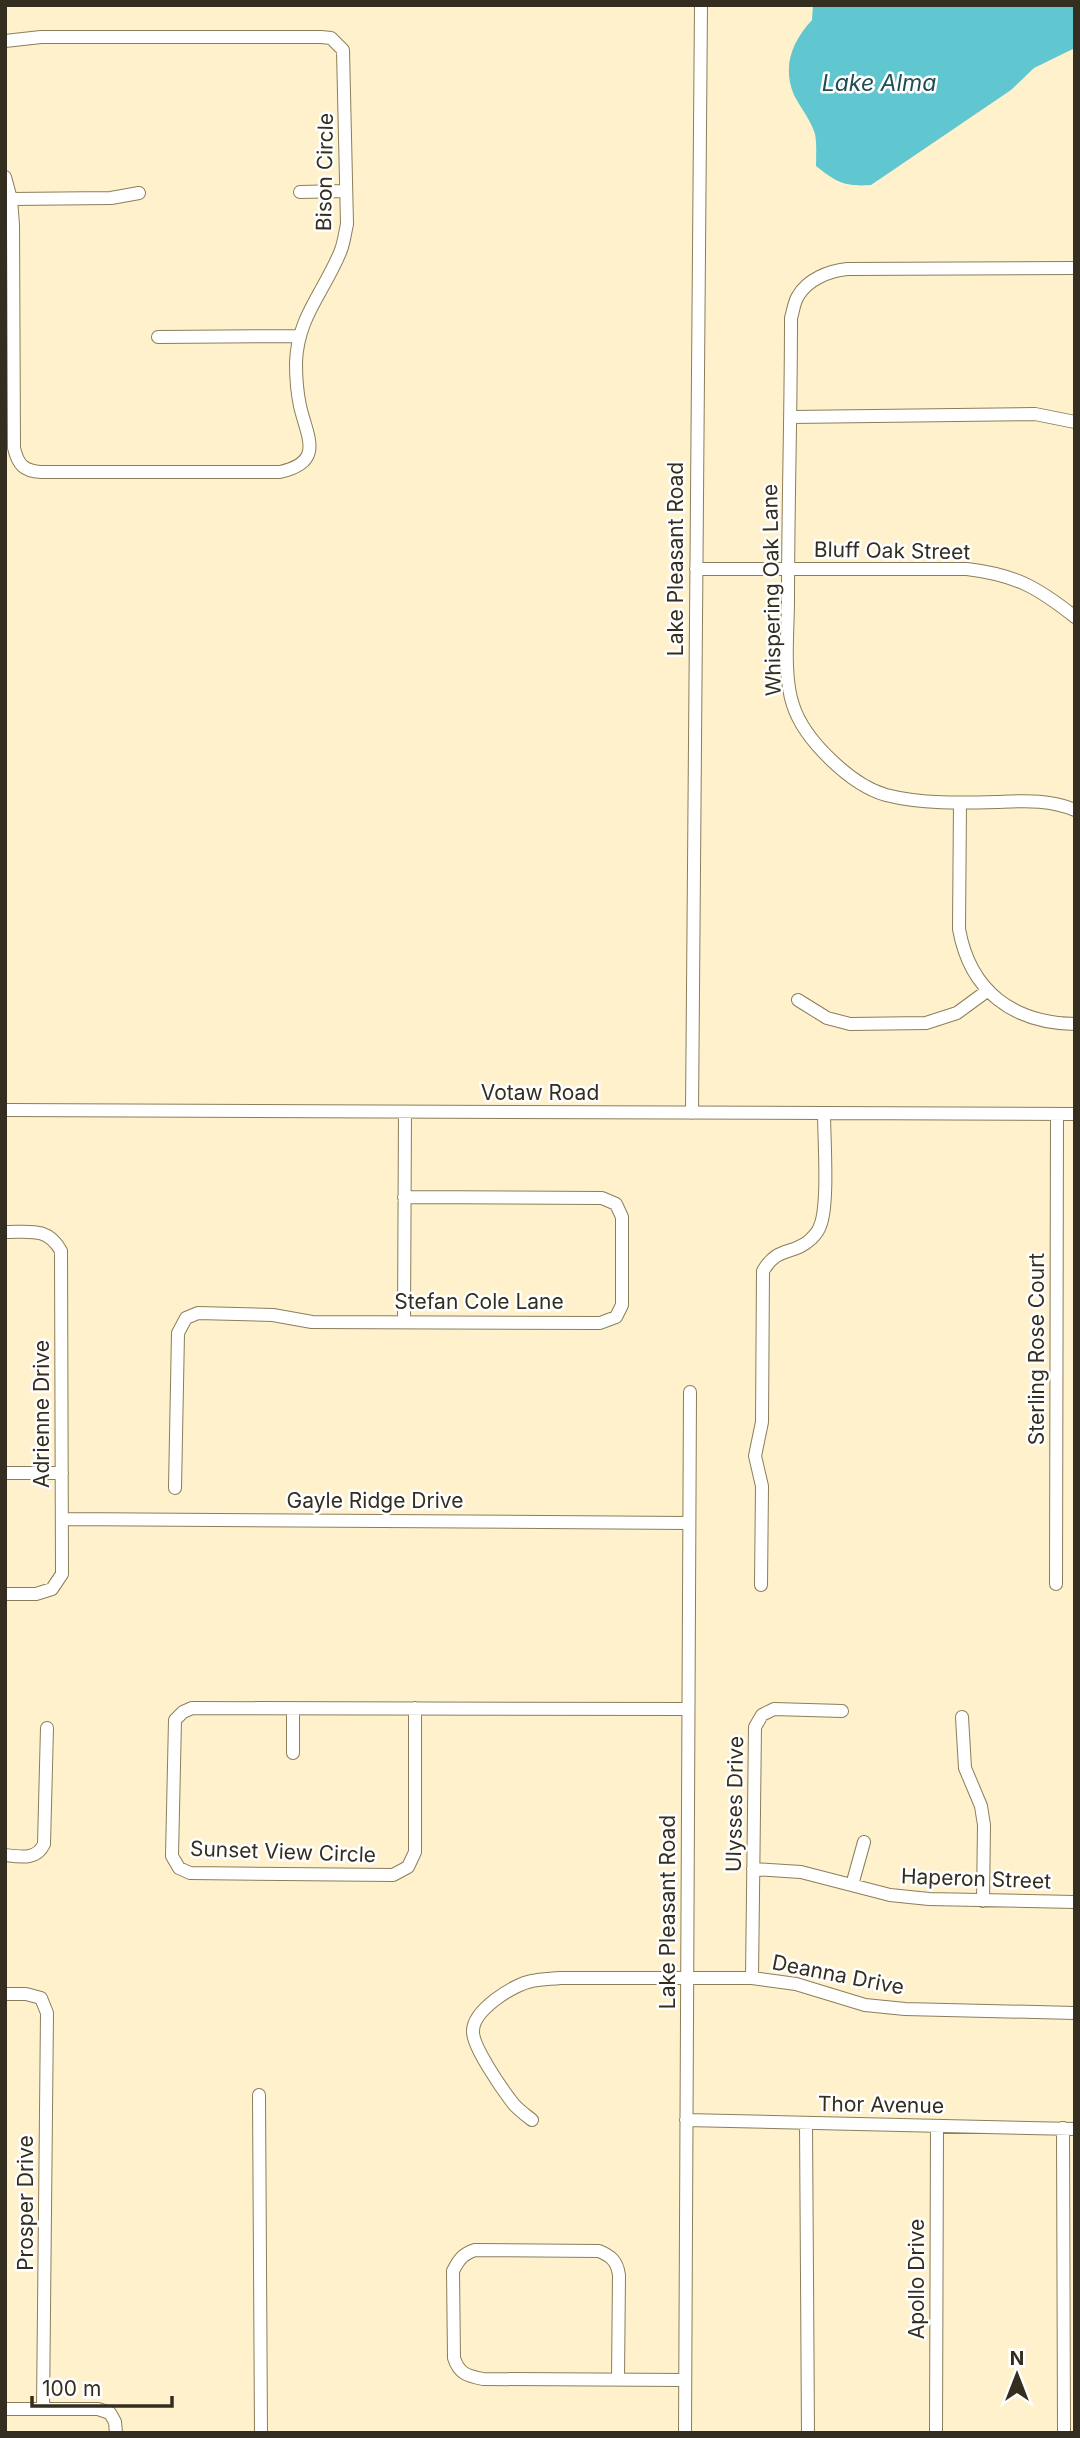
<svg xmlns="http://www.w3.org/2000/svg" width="1080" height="2438" font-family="Inter,sans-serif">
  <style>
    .water { fill: #60c6cf }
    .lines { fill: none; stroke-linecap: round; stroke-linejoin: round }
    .minor-casing { stroke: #8a7e5c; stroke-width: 14 }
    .minor { stroke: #fff; stroke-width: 12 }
    .labels { text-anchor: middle; stroke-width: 5; stroke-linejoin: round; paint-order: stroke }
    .street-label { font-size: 21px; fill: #332e20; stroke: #fff }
    .water-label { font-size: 23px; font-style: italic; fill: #1f4d51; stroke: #fff }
  </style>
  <rect width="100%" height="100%" fill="#fef1cc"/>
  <path class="water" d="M813 5H1075V48L1034 68 1011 90 871 185C845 187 836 182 816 166 816 156 817 144 815 134 811 120 800 107 794 95 782 66 792 42 812 20Z"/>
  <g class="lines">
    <g class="minor-casing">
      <path id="minor" d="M5 41 41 37H321L331 38 343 50 347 224C345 233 344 242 341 250 325 291 297 317 296 363 296 377 297 392 300 406 307 437 325 462 280 472H41C24 471 18 465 14 448L13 225 11 199 5 177
        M300 192 346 191
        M11 199 111 198 139 193
        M1075 268 847 269C829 271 808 279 798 296 794 302 793 312 791 318 791 412 788 506 788 600 788 631 783 676 793 705 804 740 851 785 886 795 921 804 961 803 997 802 1024 801 1049 799 1075 810
        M158 337 299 336
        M791 417 1035 414 1075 422
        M696 569H967C1016 575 1037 587 1075 617
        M960 803 959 929C970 991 1013 1023 1075 1024
        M798 1000 827 1018 850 1024 926 1023 957 1013 987 991
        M5 1110 1075 1114
        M692 1113 701 5
        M5 1232C30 1232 48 1227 61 1251L62 1574 52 1589 36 1594H5
        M404 1321 405 1112
        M5 1473H62
        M175 1488 178 1333 186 1318 198 1313 273 1315 312 1322 600 1323 616 1317 622 1305V1217L616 1204 602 1198 404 1197
        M62 1519 688 1523
        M1056 1584 1057 1114
        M761 1585 762 1486 755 1456 762 1422 763 1271C778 1245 793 1256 811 1239 814 1236 819 1230 820 1226 829 1206 824 1138 824 1113
        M293 1708V1753
        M415 1708V1852L408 1867 393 1875 190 1873 179 1868 172 1856 175 1720 183 1712 192 1708 688 1709
        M962 1717 965 1768 981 1806 984 1825 983 1901
        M5 1855C21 1857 37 1860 44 1844L47 1728
        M753 1869 801 1872 890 1895 929 1899 1075 1902
        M852 1885 864 1842
        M752 1978 755 1727 762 1715 774 1709 842 1711
        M5 1994H26L41 1998 47 2013 43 2409
        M259 2095 261 2433
        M532 2120C526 2115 517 2109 512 2102 502 2089 472 2046 473 2031 473 2010 514 1984 532 1981 541 1979 551 1979 560 1978H752L796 1984 865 2005 905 2009 1075 2013
        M686 2120 1075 2129
        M806 2123 808 2433
        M1063 2128 1064 2433
        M618 2379 619 2275C617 2261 611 2256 599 2251L475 2250C463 2254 459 2259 453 2271L454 2358C459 2374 468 2376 483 2379L685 2380
        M5 2409H98L110 2413 115 2422 116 2433
        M685 2433 690 1392
        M936 2433 937 2126"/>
    </g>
    <use href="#minor" class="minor"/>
  </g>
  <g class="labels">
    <g class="street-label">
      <text transform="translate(325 172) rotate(-89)" y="7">Bison Circle</text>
      <text transform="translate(892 551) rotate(1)" y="7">Bluff Oak Street</text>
      <text transform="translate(676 559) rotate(-90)" y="7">Lake Pleasant Road</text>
      <text transform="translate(772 590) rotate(-91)" y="7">Whispering Oak Lane</text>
      <text x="540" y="1100">Votaw Road</text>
      <text x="479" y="1309">Stefan Cole Lane</text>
      <text transform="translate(1037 1349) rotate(-90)" y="7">Sterling Rose Court</text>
      <text transform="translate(42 1414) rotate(-90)" y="7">Adrienne Drive</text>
      <text x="375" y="1508">Gayle Ridge Drive</text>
      <text transform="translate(735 1804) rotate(-89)" y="7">Ulysses Drive</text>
      <text transform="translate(283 1852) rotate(2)" y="7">Sunset View Circle</text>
      <text transform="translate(976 1879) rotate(2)" y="7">Haperon Street</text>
      <text transform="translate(668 1912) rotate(-90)" y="7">Lake Pleasant Road</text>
      <text transform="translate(838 1975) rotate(11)" y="7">Deanna Drive</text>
      <text transform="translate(881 2105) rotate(1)" y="7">Thor Avenue</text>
      <text transform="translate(26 2203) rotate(-90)" y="7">Prosper Drive</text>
      <text transform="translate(917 2279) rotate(-90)" y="7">Apollo Drive</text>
    </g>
    <g class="water-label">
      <text x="879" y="91">Lake Alma</text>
    </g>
  </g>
  <rect width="1080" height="2438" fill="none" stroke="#332e20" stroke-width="14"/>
  <g transform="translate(1017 2375)" stroke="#ffffff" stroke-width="5" paint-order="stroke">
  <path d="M0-5L12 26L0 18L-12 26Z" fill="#332e20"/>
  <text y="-10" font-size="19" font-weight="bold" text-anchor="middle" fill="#332e20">N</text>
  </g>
  <path d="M32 2396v10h140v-10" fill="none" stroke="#332e20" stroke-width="3.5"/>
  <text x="42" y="2396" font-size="21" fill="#332e20" stroke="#ffffff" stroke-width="5" paint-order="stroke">100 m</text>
</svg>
